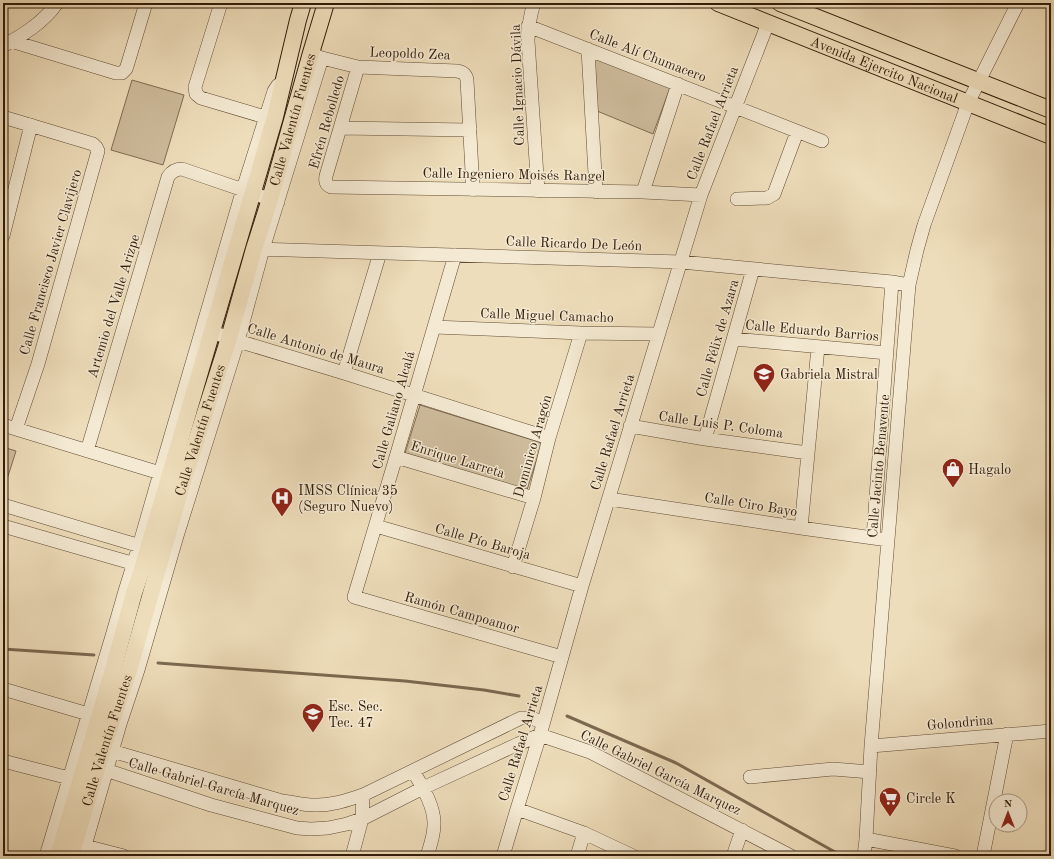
<svg xmlns="http://www.w3.org/2000/svg" width="1054" height="859" font-family="'Old Standard TT',serif">
  <style>
    .green { fill: #cebc9c; stroke: #806c52 }
    .lines { fill: none; stroke-linecap: round; stroke-linejoin: round }
    .stream { stroke: #7c684f; stroke-width: 3 }
    .minor-casing { stroke: #614c35; stroke-width: 14 }
    .major-casing { stroke: #321c09; stroke-width: 18 }
    .minor { stroke: #f4e9d2; stroke-width: 13 }
    .major { stroke: #eeddba; stroke-width: 16 }
    .labels { text-anchor: middle; stroke-width: 3; stroke-linejoin: round; paint-order: stroke }
    .street-label { font-size: 14px; fill: #321c09; stroke: #f4e9d2 }
    .poi-label { font-size: 14px; fill: #321c09; stroke: #f4e9d2; text-anchor: start }
  </style>
  <rect width="100%" height="100%" fill="#eeddba"/>
  <filter id="stains"><feTurbulence type="fractalNoise" baseFrequency=".005" numOctaves="4"/><feColorMatrix values="0 0 0 0 .2 0 0 0 0 .09 0 0 0 0 .02 0 0 0 .5 -.17"/></filter>
  <radialGradient id="worn" r=".72"><stop offset=".6" stop-color="#630" stop-opacity="0"/><stop offset="1" stop-color="#630" stop-opacity=".3"/></radialGradient>
  <path class="green" d="M594 59 600 60 670 88 653 134 597 111Z
    M132 80 184 95 163 165 111 150Z
    M420 405 542 443 527 490 405 453Z
    M3 447 16 451 3 492Z"/>
  <g class="lines">
    <path class="stream" d="M3 649 94 655
      M158 663 405 681 484 690 519 696
      M567 716 676 763 835 852"/>
    <g class="minor-casing">
      <path id="minor" d="M221 3 195 87 196 94 201 98 265 117
        M534 3C530 16 528 28 528 41L538 191
        M528 26 822 141
        M11 41 116 73H122L126 69 128 63 146 3
        M3 46C23 35 44 22 57 3
        M588 49 596 192
        M314 55 322 58 358 67 457 71C463 72 466 74 467 80L473 190
        M358 67 326 176C325 181 326 185 331 187L643 192 701 195
        M3 117 93 144 96 147 98 151 38 364 16 429
        M340 128 470 130
        M643 192 678 84
        M737 199 767 198 774 194 797 132
        M3 236 31 125
        M256 249 681 262 892 282 909 285
        M455 255 396 457 354 597 562 657
        M434 327 581 333 658 334
        M212 332 238 341 344 373 549 438
        M734 339 887 353
        M344 373 380 253
        M3 425 160 473
        M630 426 705 439 808 453
        M705 439 753 269
        M87 451 168 177C171 172 175 169 182 169L278 202
        M396 457 534 498
        M609 499 801 528 888 540
        M3 505 147 548
        M3 526 142 566
        M376 526 582 586
        M801 528 818 347
        M873 538 892 282
        M513 567 534 498 549 438 581 333
        M3 689 95 716
        M871 746 1051 731
        M105 749 282 801C293 802 303 805 314 805 331 806 347 800 363 795L521 718H532L543 723
        M3 761 69 778
        M100 768 211 805 297 828 311 829 328 828 347 824 362 819 423 788 518 744 540 735 590 752 791 856
        M413 771C422 786 435 807 434 825 434 836 430 846 427 856
        M750 777 833 769 870 772
        M517 809 584 833 633 856
        M866 839 955 856
        M85 846 124 856
        M46 856 112 636 125 591 139 546 160 473 243 189 274 91 278 85
        M82 856 120 724 138 670 177 536 238 341 263 249 322 58
        M352 856 362 819 363 795
        M503 856 517 809 540 735 582 586 701 195 768 23
        M577 856 584 833
        M733 856 742 830
        M864 856 866 839 871 746 909 285 917 250 924 225 968 103 1018 3
        M983 856 1007 734"/>
    </g>
    <g class="major-casing">
      <g id="major">
        <path id="s1" d="M718 3 1051 136"/>
        <path d="M780 3 1051 110"/>
        <path d="M58 856 114 666 134 593 143 566 275 117 298 20 303 3"/>
        <path id="s2" d="M71 856 103 748 129 670 182 485 229 338 254 249 270 199 311 53 326 3"/>
      </g>
    </g>
    <use href="#minor" class="minor"/>
    <use href="#major" class="major"/>
  </g>
  <defs>
    <g id="school-pin" transform="scale(1.15)"><path d="M0 17L-7.5 6A9.5 9.5 0 1 1 7.5 6Z" fill="#8f2418" stroke="#f4e9d2"/><path d="M0-5L7-2L0 1L-7-2ZM-4 1L0 2.5L4 1V4Q0 6-4 4Z" fill="#fff"/></g>
    <g id="shop-pin" transform="scale(1.15)"><path d="M0 17L-7.5 6A9.5 9.5 0 1 1 7.5 6Z" fill="#8f2418" stroke="#f4e9d2"/><path d="M-5-2.5h2.3a2.7 3.5 0 0 1 5.4 0H5L5.5 6h-11ZM-1.5-2.5h3a1.5 2.3 0 0 0-3 0Z" fill="#fff"/></g>
    <g id="hospital-pin" transform="scale(1.15)"><path d="M0 17L-7.5 6A9.5 9.5 0 1 1 7.5 6Z" fill="#8f2418" stroke="#f4e9d2"/><path d="M-5-5h3v3.5h4V-5h3V5h-3V1.5h-4V5h-3Z" fill="#fff"/></g>
    <g id="supermarket-pin" transform="scale(1.15)"><path d="M0 17L-7.5 6A9.5 9.5 0 1 1 7.5 6Z" fill="#8f2418" stroke="#f4e9d2"/><path d="M-6-5.5h2.5l.6 2H6L4.5 2H-2.5L-4.4-4H-6ZM-1.5 3.2a1.3 1.3 0 1 0 .1 0ZM3 3.2a1.3 1.3 0 1 0 .1 0Z" fill="#fff"/></g>
  </defs>
  <g fill-rule="evenodd">
    <use href="#school-pin" x="764" y="374"/>
    <use href="#shop-pin" x="953" y="469"/>
    <use href="#hospital-pin" x="282" y="498"/>
    <use href="#school-pin" x="313" y="714"/>
    <use href="#supermarket-pin" x="890" y="798"/>
  </g>
  <g class="labels">
    <g class="street-label">
      <text transform="translate(410 53) rotate(2)" y="5">Leopoldo Zea</text>
      <text transform="translate(648 55) rotate(21)" y="5">Calle Alí Chumacero</text>
      <text dy="5" stroke="none"><textPath href="#s1" startOffset="179">Avenida Ejercito Nacional</textPath></text>
      <text transform="translate(517 85) rotate(-92)" y="5">Calle Ignacio Dávila</text>
      <text dy="5" stroke="none"><textPath href="#s2" startOffset="769">Calle Valentín Fuentes</textPath></text>
      <text transform="translate(326 122) rotate(-74)" y="5">Efrén Rebolledo</text>
      <text transform="translate(712 123) rotate(-69)" y="5">Calle Rafael Arrieta</text>
      <text transform="translate(514 174) rotate(1)" y="5">Calle Ingeniero Moisés Rangel</text>
      <text transform="translate(574 243) rotate(2)" y="5">Calle Ricardo De León</text>
      <text transform="translate(50 262) rotate(-74)" y="5">Calle Francisco Javier Clavijero</text>
      <text transform="translate(113 306) rotate(-73)" y="5">Artemio del Valle Arizpe</text>
      <text transform="translate(547 315) rotate(2)" y="5">Calle Miguel Camacho</text>
      <text transform="translate(812 330) rotate(5)" y="5">Calle Eduardo Barrios</text>
      <text transform="translate(717 338) rotate(-74)" y="5">Calle Félix de Azara</text>
      <text transform="translate(316 348) rotate(17)" y="5">Calle Antonio de Maura</text>
      <text transform="translate(393 410) rotate(-74)" y="5">Calle Galiano Alcalá</text>
      <text transform="translate(721 424) rotate(8)" y="5">Calle Luis P. Coloma</text>
      <text dy="5" stroke="none"><textPath href="#s2" startOffset="445">Calle Valentín Fuentes</textPath></text>
      <text transform="translate(612 432) rotate(-73)" y="5">Calle Rafael Arrieta</text>
      <text transform="translate(532 446) rotate(-74)" y="5">Dominico Aragón</text>
      <text transform="translate(458 459) rotate(17)" y="5">Enrique Larreta</text>
      <text transform="translate(878 466) rotate(-85)" y="5">Calle Jacinto Benavente</text>
      <text transform="translate(751 504) rotate(9)" y="5">Calle Ciro Bayo</text>
      <text transform="translate(483 541) rotate(16)" y="5">Calle Pío Baroja</text>
      <text transform="translate(462 612) rotate(16)" y="5">Ramón Campoamor</text>
      <text transform="translate(960 722) rotate(-5)" y="5">Golondrina</text>
      <text dy="5" stroke="none"><textPath href="#s2" startOffset="121">Calle Valentín Fuentes</textPath></text>
      <text transform="translate(520 743) rotate(-73)" y="5">Calle Rafael Arrieta</text>
      <text transform="translate(661 772) rotate(26)" y="5">Calle Gabriel García Marquez</text>
      <text transform="translate(214 786) rotate(16)" y="5">Calle Gabriel García Marquez</text>
    </g>
    <g class="poi-label">
      <text x="780" y="379">Gabriela Mistral</text>
      <text x="968" y="474">Hagalo</text>
      <text x="298" y="495">IMSS Clínica 35<tspan x="298" dy="16">(Seguro Nuevo)</tspan></text>
      <text x="328" y="711">Esc. Sec.<tspan x="328" dy="16">Tec. 47</tspan></text>
      <text x="906" y="803">Circle K</text>
    </g>
  </g>
  <rect width="1054" height="859" fill="none" stroke="#eeddba" stroke-width="16"/>
  <rect x="4" y="4" width="1046" height="851" fill="none" stroke="#321c09" stroke-width="2"/>
  <rect x="8" y="8" width="1038" height="843" fill="none" stroke="#321c09"/>
  <g transform="translate(1008 813)"><circle r="19" fill="#f4e9d2" stroke="#a69782"/>
  <path d="M0-3L7 15L0 10L-7 15Z" fill="#8f2418"/>
  <text y="-6" font-size="11" font-weight="bold" text-anchor="middle" fill="#321c09">N</text>
  </g>
  <rect width="100%" height="100%" filter="url(#stains)"/>
  <rect width="100%" height="100%" fill="url(#worn)"/>
</svg>
